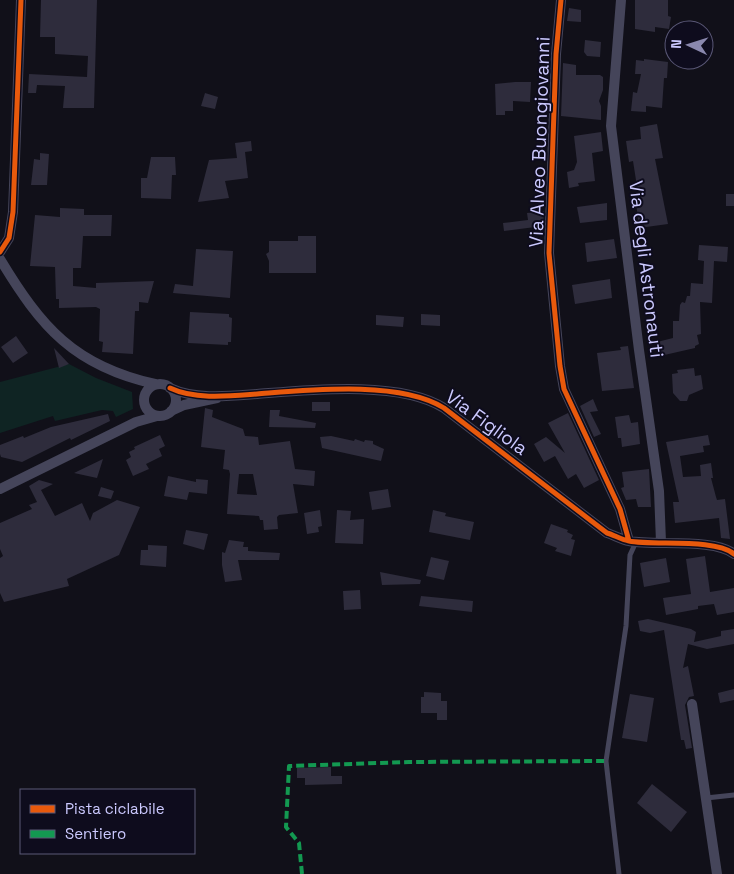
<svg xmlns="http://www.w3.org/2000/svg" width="734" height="874" font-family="'Space Grotesk',sans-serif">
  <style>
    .green { fill: #0f2423 }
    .building { fill: #2e2c3c; fill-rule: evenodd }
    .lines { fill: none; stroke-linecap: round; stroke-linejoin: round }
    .lane { stroke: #45455a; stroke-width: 5 }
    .street { stroke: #45455a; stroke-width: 10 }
    .quiet { stroke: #139951; stroke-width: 4; stroke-dasharray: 8 4; stroke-linecap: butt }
    .cycleway-casing { stroke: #0e0c1d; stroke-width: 8 }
    .cycleway { stroke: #e8590c; stroke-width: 5 }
    .labels { text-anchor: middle; stroke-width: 4; stroke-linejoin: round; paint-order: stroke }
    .street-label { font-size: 19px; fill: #cbc9fe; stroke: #0e0c1d }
  </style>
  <rect width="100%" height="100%" fill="#111019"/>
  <path class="green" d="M69 364 96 378 132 392 133 409 116 417 113 411 102 410 55 421 53 416 0 433V382Z"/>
  <path class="building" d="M41 0H97L94 108H63L65 86 37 85 36 93H28L29 74 87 77 88 56 55 54V37H40Z
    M635 0H668V16L671 17 669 29 655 27V32L635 29Z
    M569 8 581 10V22L567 21Z
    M585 40 601 42 600 57 587 56 584 52Z
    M644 59 668 62 667 78H664L662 108 646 106V112L631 111 633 92 637 93 641 74H635L636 60 644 61Z
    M563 63 576 65V75H600L603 77V90L599 101 601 106V120L561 116Z
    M515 82H531L530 102 513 101V111H505V115H496L495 84Z
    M205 93 218 97 215 109 201 106Z
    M657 124 663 158 655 159 668 224 639 228 635 193H638L633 161 629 162 626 141 641 139 640 127Z
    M601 132 603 151 592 153 595 181 578 183 579 186 569 188 567 172 574 170 577 162 574 136Z
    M251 141 252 151 245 152 248 178 225 181 229 198 198 202 209 160 237 158 235 143Z
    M40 153 49 154 47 185H31L34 159 40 160Z
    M151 157H175L176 175H172L171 199 141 198V178H147Z
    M726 194H734V206H726Z
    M607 203V220L580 223 577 207Z
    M60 208 84 209V215H112L111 236H83L81 268H73V286L96 288V283L154 281 148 303 139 302V311H135L133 354 102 352 103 342 99 341 100 309 96 307 59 308V299H56L55 267 30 266 35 215 60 217Z
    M544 211 543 226 504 231 503 223 528 220 527 213Z
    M298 236H316V273H269V261L266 254 269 252V241H298Z
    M614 239 617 258 587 262 585 243Z
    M699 245 728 247 727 262 714 261 712 303 700 302 701 334 697 335 699 344 695 346V348L660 356 657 342 673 338V321H679L680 305 682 302 685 303 687 296H690L691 283 703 284 704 261 698 260Z
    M196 249 233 251 230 298 173 293 175 284 193 286Z
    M610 279 612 298 575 304 572 285Z
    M190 312 229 314V317L232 318 231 342H228V345L188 343Z
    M421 314 440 315V326L421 325Z
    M376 315 404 317 403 327 376 325Z
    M16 336 28 353 13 363 1 347Z
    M628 346 634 388 602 391 597 353 621 350 620 347Z
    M54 348 69 364 59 368Z
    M694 368 695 376 701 375 703 389 689 395 687 401H680L673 393 672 374 678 373 677 370Z
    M593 399 598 411 590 412 601 434 594 437 580 406Z
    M312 402H330V411H312Z
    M205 408 213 410 212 417 243 429 245 436 258 437 259 445 290 441 295 469 315 471 314 486 293 484 298 513 279 515 277 517 278 529 264 530 263 520H260L259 516 227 514 230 474 229 470 223 469 225 450 201 447ZM239 474H253L257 495 237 494Z
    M270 410H280L279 416 316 423 315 428 269 427Z
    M568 413 599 480 584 488 576 474 568 479 555 456 544 462 534 444 546 437 565 453 548 423Z
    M108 414 110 421 71 440 70 438 22 462 1 457 0 454V445L23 436 24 438 51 427Z
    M629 415 631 423 638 422 640 444 622 447 621 438H618L615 417Z
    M160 435 165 446 159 449 162 456 146 464 149 469 133 476 126 460 131 457 129 452 135 449 134 447Z
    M708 435 710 445 703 446 704 452 680 456 683 477 701 476 700 465 711 463 713 478H711L716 497 717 500 725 499 730 539 721 538 719 518 675 523 673 502H679L666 442Z
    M331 436 354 441 355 439 364 442 365 440 373 441V444L384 449 381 461 322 448 320 437Z
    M103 459 97 478 74 473Z
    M649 469 651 507H638L636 499 626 500 621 488 624 487 622 472Z
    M168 476 196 482V479L208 480 207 494 189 492 187 500 164 496Z
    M39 480 53 484 41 490 55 516 82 503 90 521 93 513 117 500 140 507 119 555 67 579 69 586 4 602 0 593V558L3 556 0 549V523L32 509 29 505 37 502 29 486Z
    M101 487 114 491 111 499 98 496Z
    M388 489 391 507 372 510 369 492Z
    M320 510 322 526 318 527 319 532 307 534 304 513Z
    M337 510 351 511 350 520 364 519 363 544 335 543Z
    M433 510 446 513 445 516 474 522 470 540 429 532Z
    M551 524 568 530 567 532 573 535 571 539 575 540 571 556 555 551 557 548 544 543Z
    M186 530 208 534 204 550 183 544Z
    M229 540 244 542 243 547H248V551L280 553 279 560H238L242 580 225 582 222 565V552L225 553Z
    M148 545 167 546 166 567 140 565 141 550H148Z
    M705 556 710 592 734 588V612L717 615 714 604 698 606V609L666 615 663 598 691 594 686 559Z
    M431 557 449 561 444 580 426 576Z
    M666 558 670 582 644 587 640 563Z
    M380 572 421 580 420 584 382 585Z
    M360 590 361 609 344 610 343 591Z
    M421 596 473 601 472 612 419 606Z
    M648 619 691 629 696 632 694 642 721 636V631L734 629V644L707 649 688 644 683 668 688 666 694 696 689 697 685 705 692 748 686 749 684 740H681L664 630 650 633 640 631 638 621Z
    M734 689V700L720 703 718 693Z
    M424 692 441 693V701H447V720H437V713H421V697H424Z
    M630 694 654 698 647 742 622 738Z
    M331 767V776H342V784L305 785V778H297V768Z
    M652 784 687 812 671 832 637 803Z"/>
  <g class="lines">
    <path class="lane" d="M706 798 734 795
      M619 874 606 761 626 626 630 555 636 542"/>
    <path class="street" d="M561 0 556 54 549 253 560 366 564 389 620 509 629 541
      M621 0 611 126 639 350 659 491 661 542
      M0 252 9 238 13 212 21 0
      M0 259C41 327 74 366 155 384
      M144 400a16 16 0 1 1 32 0a16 16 0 1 1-32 0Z
      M170 388C195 400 230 396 257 394 308 390 400 380 444 408L607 533C614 535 622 540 629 541 654 546 715 538 734 554
      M171 411 184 405 217 398
      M0 489 136 422 157 416
      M692 704 717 874"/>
    <path class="quiet" d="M302 874 299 843 286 827 289 766 409 762 606 761"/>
    <g class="cycleway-casing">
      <path id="cycleway" d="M561 0 556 54 549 253 560 366 564 389 620 509 629 541
        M0 252 9 238 13 212 21 0
        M170 388C195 400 230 396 257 394 308 390 400 380 444 408L607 533C614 535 622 540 629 541 654 546 715 538 734 554"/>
    </g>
    <use href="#cycleway" class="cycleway"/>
  </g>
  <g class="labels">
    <g class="street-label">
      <text transform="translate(539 142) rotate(-88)" y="7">Via Alveo Buongiovanni</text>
      <text transform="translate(647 269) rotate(83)" y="7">Via degli Astronauti</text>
      <text transform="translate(487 422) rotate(36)" y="7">Via Figliola</text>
    </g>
  </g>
  <rect x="20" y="789" width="175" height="65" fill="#0e0c1d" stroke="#5a5877"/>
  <rect x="30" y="805" width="25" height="8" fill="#e8590c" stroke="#5a5877"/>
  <text x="65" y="814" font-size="15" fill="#cbc9fe">Pista ciclabile</text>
  <rect x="30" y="830" width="25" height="8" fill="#139951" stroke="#5a5877"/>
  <text x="65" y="839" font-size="15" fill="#cbc9fe">Sentiero</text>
  <g transform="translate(689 45) rotate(274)"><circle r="24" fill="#0e0c1d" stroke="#5a5877"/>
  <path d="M0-4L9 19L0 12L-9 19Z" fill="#8a88ae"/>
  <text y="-8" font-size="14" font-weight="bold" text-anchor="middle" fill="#cbc9fe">N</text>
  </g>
</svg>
